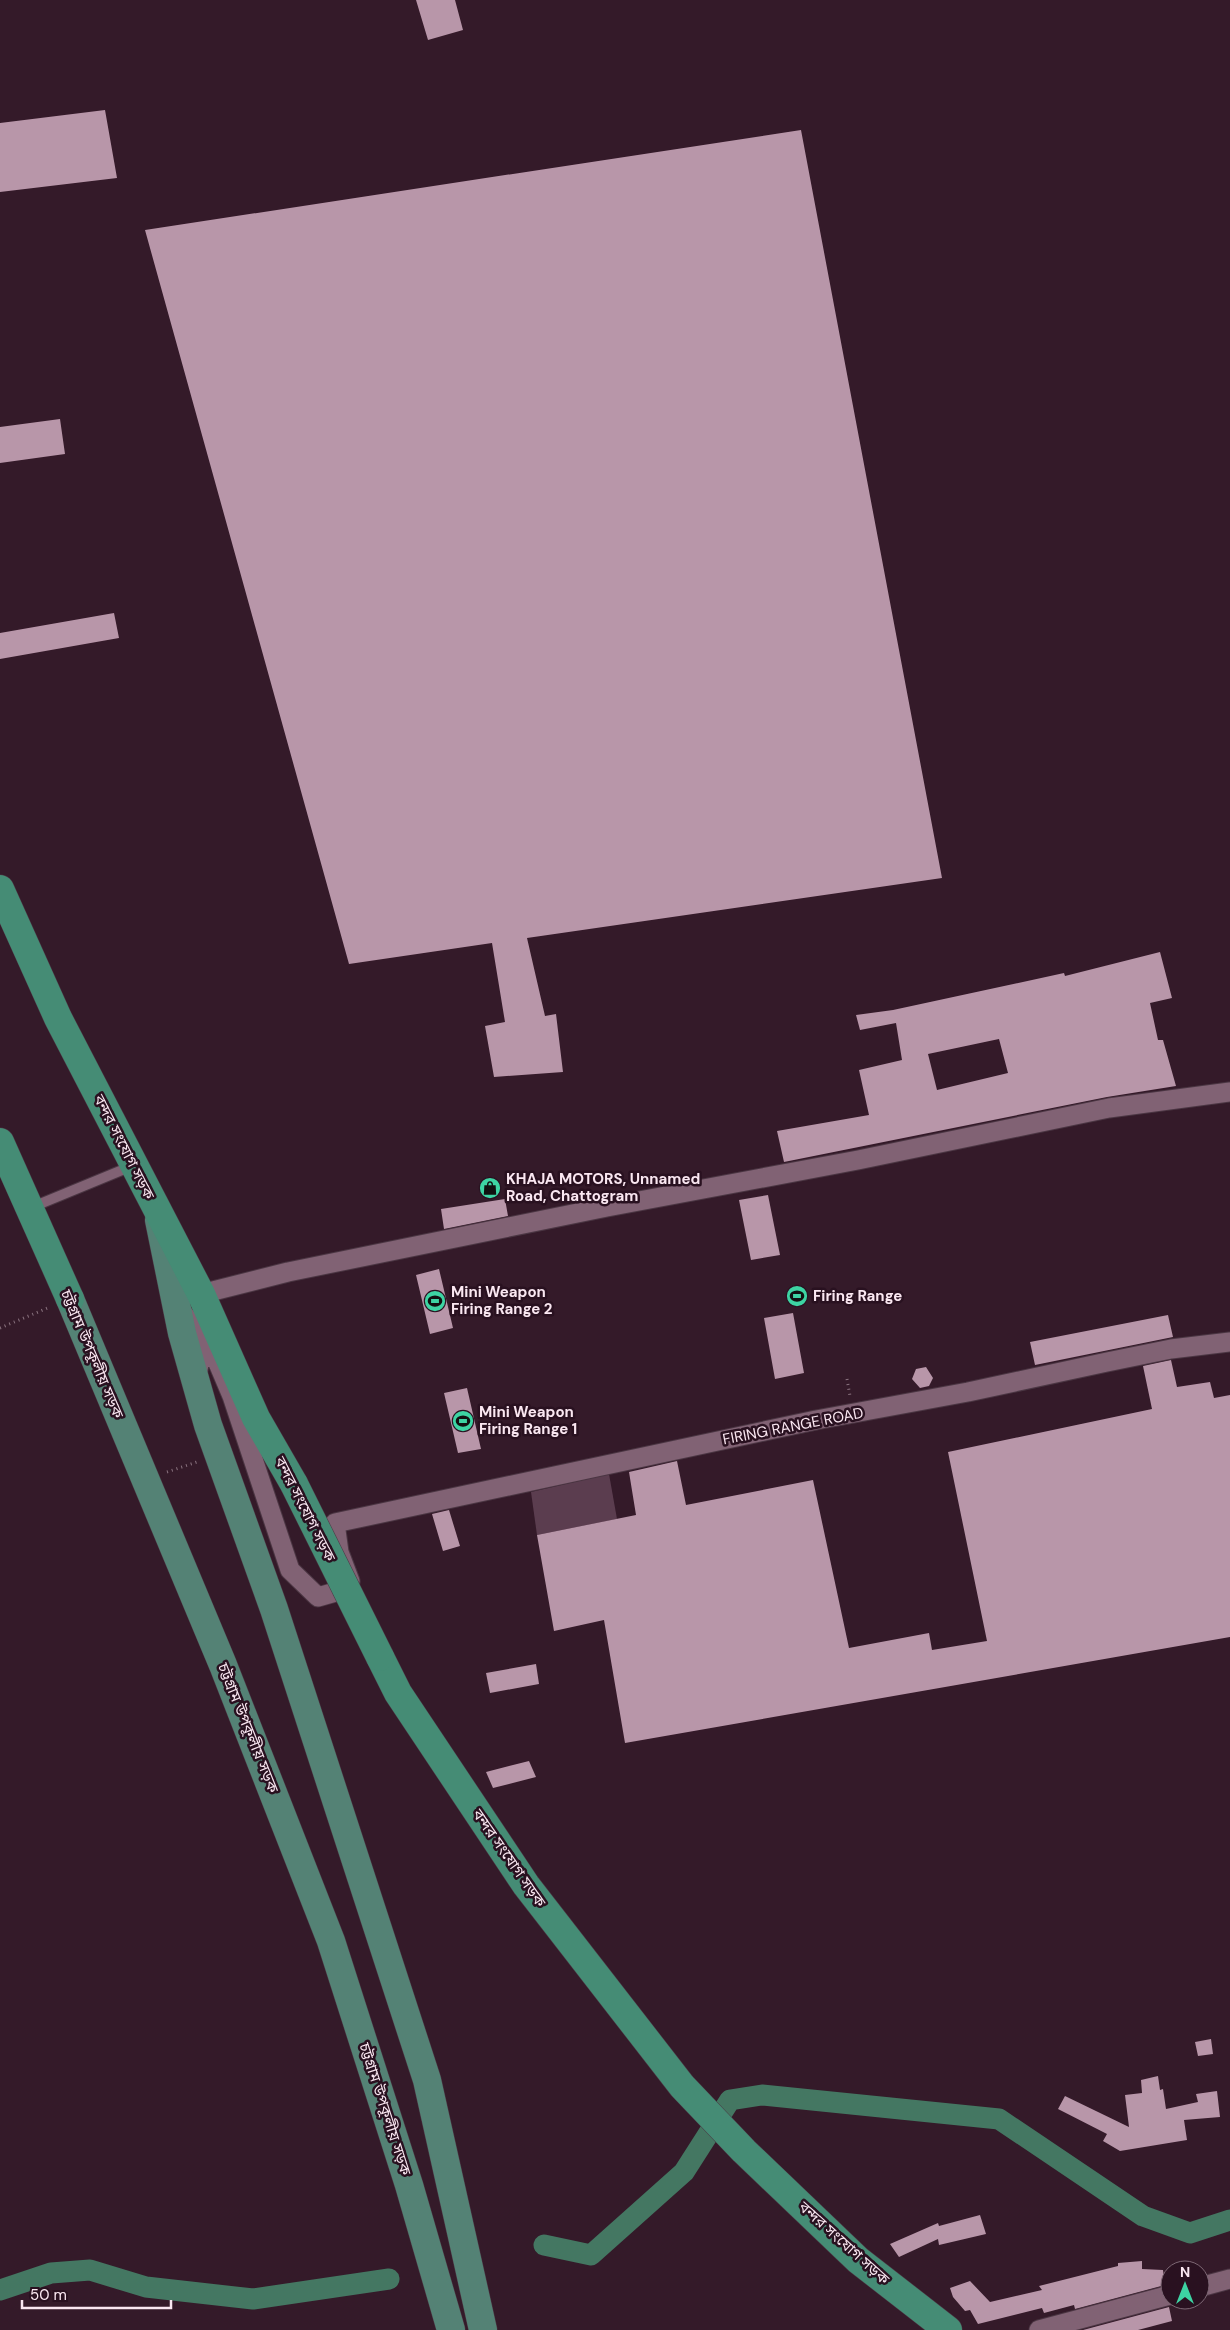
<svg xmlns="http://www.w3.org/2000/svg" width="1230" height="2330" font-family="'DM Sans','Noto Sans Bengali',sans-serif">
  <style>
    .green { fill: #5b3d4f }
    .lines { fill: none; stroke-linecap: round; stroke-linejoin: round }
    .canal { stroke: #447762; stroke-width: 21 }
    .building { fill: #b896a9; fill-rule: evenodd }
    .service-casing { stroke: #4b3643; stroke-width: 12 }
    .minor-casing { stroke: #4b3643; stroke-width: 21 }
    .primary-casing { stroke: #4b3643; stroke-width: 29 }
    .trunk-casing { stroke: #4b3643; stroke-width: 29 }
    .path { stroke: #8a737f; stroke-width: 3; stroke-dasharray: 1 4; stroke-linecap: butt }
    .service { stroke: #816274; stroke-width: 10 }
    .minor { stroke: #816274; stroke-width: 19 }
    .primary { stroke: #548275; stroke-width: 28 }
    .trunk { stroke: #458c75; stroke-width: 28 }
    .trunk-bridge-casing { stroke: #4b3643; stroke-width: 29; stroke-linecap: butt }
    .trunk-bridge { stroke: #458c75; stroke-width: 28 }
    .labels { text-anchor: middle; stroke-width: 5; stroke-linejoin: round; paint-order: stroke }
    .street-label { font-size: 15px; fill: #fae7f1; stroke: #291120 }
    .poi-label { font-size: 15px; font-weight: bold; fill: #fae7f1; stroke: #291120; text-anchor: start }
  </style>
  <rect width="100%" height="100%" fill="#341a29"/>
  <path class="green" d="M609 1474 617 1519 537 1535 531 1492Z"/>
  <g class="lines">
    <path class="canal" d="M544 2245 591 2255 684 2172 730 2100 762 2095 999 2119 1143 2216 1190 2233 1230 2220
      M0 2290 51 2273 90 2270 146 2287 253 2299 389 2279"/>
  </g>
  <path class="building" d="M416 0H455L463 30 428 40Z
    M105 110 117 178 0 192V123Z
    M801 130 942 878 527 938 545 1016 556 1014 563 1072 494 1077 485 1026 505 1022 492 943 349 964 145 230Z
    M60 419 65 454 0 463V427Z
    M114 613 119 638 0 659V633Z
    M1160 952 1172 998 1150 1003 1158 1040H1163L1176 1086 1107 1097 784 1162 777 1131 869 1115 859 1070 902 1060 896 1023 860 1030 856 1015 893 1010 1064 973 1065 976ZM999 1039 1008 1073 937 1090 928 1054Z
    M768 1195 780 1255 751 1260 739 1200Z
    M505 1199 508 1216 444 1229 441 1209Z
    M439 1269 453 1328 430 1334 416 1275Z
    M793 1313 804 1373 775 1379 764 1318Z
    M1168 1315 1173 1337 1035 1365 1030 1342Z
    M1171 1360 1177 1387 1210 1382 1214 1398 1230 1395V1637L625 1743 604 1620 554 1631 537 1535 636 1515 629 1472 677 1461 686 1505 813 1480 849 1648 929 1633 932 1650 987 1641 948 1452 1152 1409 1143 1366Z
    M926 1367 933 1378 929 1386 920 1388 912 1379 916 1369Z
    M467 1388 481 1449 458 1453 444 1393Z
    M449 1510 460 1546 443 1551 432 1514Z
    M536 1664 539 1684 490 1693 486 1673Z
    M529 1761 536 1777 493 1788 486 1772Z
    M1211 2039 1213 2054 1198 2056 1195 2042Z
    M1158 2076 1160 2090 1163 2089 1166 2109 1198 2102 1196 2094 1217 2091 1220 2117 1184 2120 1187 2140 1120 2151 1103 2141 1107 2134 1058 2109 1065 2096 1129 2127 1125 2095 1142 2093 1141 2080Z
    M980 2215 986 2234 939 2245 938 2239 899 2257 890 2244 938 2223 939 2226Z
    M1142 2261V2269L1163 2270 1165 2285 1075 2309 1074 2305 1044 2313 1042 2308 978 2324 970 2310 965 2311 953 2297 950 2288 970 2281 990 2302 1042 2290 1039 2286 1118 2266V2263Z
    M1169 2307 1172 2321 1138 2330H1083Z"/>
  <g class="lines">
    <g class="service-casing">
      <path id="service" d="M30 1208 132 1166"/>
    </g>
    <g class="minor-casing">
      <path id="minor" d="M201 1294 288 1272 607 1207 858 1160 1109 1108 1230 1092
        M180 1309 215 1356
        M196 1380 200 1359 215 1356 232 1396 290 1570 318 1597 339 1591 350 1581 339 1552 335 1523 816 1420 968 1392 1107 1362 1171 1349 1230 1342
        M1200 2287 1230 2279
        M1039 2330 1170 2295"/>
    </g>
    <g class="primary-casing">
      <path id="primary" d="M159 1220 182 1333 208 1425 274 1609 427 2080 483 2330
        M70 1299 223 1665 331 1941 409 2185 451 2330"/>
    </g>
    <g class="trunk-casing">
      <path id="trunk" d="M0 889 58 1018 201 1294 256 1418 294 1484
        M0 1142 70 1299
        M380 1657 398 1693 526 1885 682 2086 744 2151 858 2260 948 2330"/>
    </g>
    <path class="path" d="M0 1328 50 1307
      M847 1379 850 1396
      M167 1472 197 1462"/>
    <use href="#service" class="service"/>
    <use href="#minor" class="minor"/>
    <use href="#primary" class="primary"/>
    <use href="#trunk" class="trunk"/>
    <g class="trunk-bridge-casing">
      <path id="trunk-bridge" d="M294 1484 380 1657"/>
    </g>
    <use href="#trunk-bridge" class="trunk-bridge"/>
  </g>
  <defs>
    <g id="shop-disc" transform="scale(1.125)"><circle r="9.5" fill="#3dd4a3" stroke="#291120"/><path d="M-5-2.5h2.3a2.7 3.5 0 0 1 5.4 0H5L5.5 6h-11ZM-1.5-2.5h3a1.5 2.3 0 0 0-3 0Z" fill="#111"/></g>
    <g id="stadium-disc" transform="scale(1.125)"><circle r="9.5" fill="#3dd4a3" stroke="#291120"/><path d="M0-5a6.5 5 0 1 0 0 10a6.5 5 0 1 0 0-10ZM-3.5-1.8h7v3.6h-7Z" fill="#111"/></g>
  </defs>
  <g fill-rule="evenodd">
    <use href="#shop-disc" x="490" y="1188"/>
    <use href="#stadium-disc" x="797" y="1296"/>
    <use href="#stadium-disc" x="435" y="1301"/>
    <use href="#stadium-disc" x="463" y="1421"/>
  </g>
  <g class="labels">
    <g class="street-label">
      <text transform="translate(124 1147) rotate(63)" y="5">বন্দর সংযোগ সড়ক</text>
      <text transform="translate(92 1354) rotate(67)" y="5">চট্টগ্রাম উপকূলীয় সড়ক</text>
      <text transform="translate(793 1426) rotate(-11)" y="5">FIRING RANGE ROAD</text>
      <text transform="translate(305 1509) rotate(63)" y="5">বন্দর সংযোগ সড়ক</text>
      <text transform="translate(248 1728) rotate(68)" y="5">চট্টগ্রাম উপকূলীয় সড়ক</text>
      <text transform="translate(509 1858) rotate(55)" y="5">বন্দর সংযোগ সড়ক</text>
      <text transform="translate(385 2109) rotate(72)" y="5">চট্টগ্রাম উপকূলীয় সড়ক</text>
      <text transform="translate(844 2243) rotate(42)" y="5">বন্দর সংযোগ সড়ক</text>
    </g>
    <g class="poi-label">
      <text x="506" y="1184">KHAJA MOTORS, Unnamed<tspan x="506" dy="17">Road, Chattogram</tspan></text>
      <text x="451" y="1297">Mini Weapon<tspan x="451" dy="17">Firing Range 2</tspan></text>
      <text x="813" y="1301">Firing Range</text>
      <text x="479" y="1417">Mini Weapon<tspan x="479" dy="17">Firing Range 1</tspan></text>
    </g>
  </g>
  <g transform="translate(1185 2285)"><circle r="24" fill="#291120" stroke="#7d6774"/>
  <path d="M0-4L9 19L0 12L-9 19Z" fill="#3dd4a3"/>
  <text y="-8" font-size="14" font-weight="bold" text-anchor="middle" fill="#fae7f1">N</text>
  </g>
  <path d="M22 2300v8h149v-8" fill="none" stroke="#fae7f1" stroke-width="2.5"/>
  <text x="30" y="2300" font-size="15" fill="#fae7f1" stroke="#291120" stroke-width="4" paint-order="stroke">50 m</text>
</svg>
